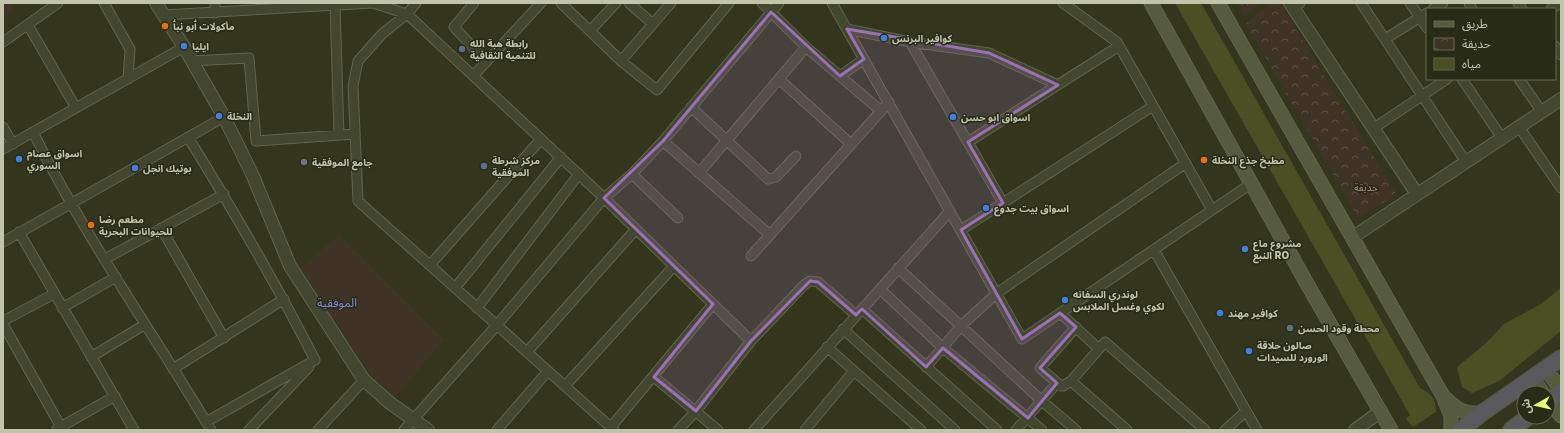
<svg xmlns="http://www.w3.org/2000/svg" width="1564" height="433" font-family="'Golos Text','Noto Sans Arabic',sans-serif">
  <style>
    .park { fill: url(#park-crowns) }
    .pitch { fill: #3f3325 }
    .water { fill: #4a4f24 }
    .lines { fill: none; stroke-linecap: round; stroke-linejoin: round }
    .minor-casing { stroke: #61654e; stroke-width: 11 }
    .tertiary-casing { stroke: #61654e; stroke-width: 14 }
    .secondary-casing { stroke: #61654e; stroke-width: 15 }
    .trunk-casing { stroke: #4e513b; stroke-width: 18 }
    .minor { stroke: #444730; stroke-width: 9 }
    .tertiary { stroke: #444730; stroke-width: 12 }
    .secondary { stroke: #565a3e; stroke-width: 13 }
    .trunk { stroke: #5a5a5e; stroke-width: 16 }
    .marked { fill: #9a70b6; fill-opacity: 0.2; stroke: #9a70b6; stroke-width: 3; stroke-linejoin: round }
    .food-dot { fill: #e8710a; stroke: #282b16; stroke-width: 1.5 }
    .shop-dot { fill: #3f7fe0; stroke: #282b16; stroke-width: 1.5 }
    .service-dot { fill: #5c6f8a; stroke: #282b16; stroke-width: 1.5 }
    .worship-dot { fill: #6b7280; stroke: #282b16; stroke-width: 1.5 }
    .labels { text-anchor: middle; stroke-width: 3; stroke-linejoin: round; paint-order: stroke }
    .poi-label { font-size: 10px; font-weight: bold; fill: #c0c4aa; stroke: #282b16; text-anchor: start }
    .park-label { font-size: 10px; fill: #b08892; stroke: #282b16 }
    .quarter-label { font-size: 12px; fill: #8387e6; stroke: #282b16 }
  </style>
  <defs>
    <pattern id="park-crowns" width="20" height="18" patternUnits="userSpaceOnUse"><rect width="20" height="18" fill="#3f3325"/><path d="M2 6a3 3 0 1 1 6 0M12 15a3 3 0 1 1 6 0" fill="none" stroke="#594f42"/></pattern>
  </defs>
  <rect width="100%" height="100%" fill="#33361d"/>
  <path class="park" d="M1237 3H1262L1244 15Z
    M1272 3H1280L1397 195 1358 218 1246 24Z"/>
  <path class="pitch" d="M3 3H9L14 11 3 18Z
    M339 234 444 340 395 398 372 377 299 269Z"/>
  <path class="water" d="M1175 3H1201L1420 388C1431 394 1436 398 1436 412L1413 427 1406 419 1410 415Z
    M1561 288V331L1499 381 1472 393 1462 387 1457 367 1485 344 1504 324 1541 304Z"/>
  <g class="lines">
    <g class="minor-casing">
      <path id="minor" d="M104 3 130 49 128 79
        M215 3V13
        M373 3 407 14 604 198 751 341
        M416 3 407 14 382 34 358 61 353 86 358 201 614 430
        M474 3 454 27 486 61
        M561 3 621 61 657 90 729 3
        M629 3 653 24
        M762 3 806 47 881 111
        M832 3 1022 339 1252 183
        M1063 3 1117 42 1212 210
        M1361 3 1466 162
        M1410 3 1427 28
        M1469 3 1472 9
        M1518 3 1522 9
        M335 5 339 135
        M1293 8 1300 3
        M1433 9 1443 3
        M1551 9 1560 3
        M163 15 373 3
        M28 25 76 108
        M847 29 910 42 989 53 1058 85
        M590 31 616 3
        M1385 39 1427 13
        M3 42 58 3
        M910 42 1003 203
        M1555 46 1561 55
        M191 61 249 58 256 141 355 134
        M621 61 671 3
        M474 75 541 3
        M840 76 864 59
        M779 79 851 144
        M1462 79 1502 138
        M1519 79 1542 112
        M691 107 768 179 776 177 796 156
        M3 127 13 144
        M1519 127 1561 188
        M1374 128 1447 79
        M33 132C84 236 152 331 211 430
        M188 137C233 210 276 283 315 360
        M663 141 770 235
        M968 142 1119 46
        M3 149 184 47
        M699 173 806 47
        M632 174 678 218
        M161 228 224 338
        M961 230 1153 106
        M19 232 134 430
        M3 242 224 117
        M1154 250 1257 430
        M751 256 889 102
        M105 259 224 194
        M430 265 541 139
        M898 268 1042 401 1076 430
        M455 288 561 157
        M880 289 943 348 1042 430
        M62 308 116 277
        M477 308 579 174
        M862 309 997 430
        M1060 313 1099 349
        M3 321 54 294
        M3 324 61 427
        M1076 327 1040 368 1061 386H1063L1071 381 1105 342 1205 430
        M843 329 955 430
        M827 347 921 430
        M527 352 636 229
        M91 357 144 325
        M926 367 961 326 997 293 1186 163
        M173 369 284 299
        M654 377 718 430
        M1071 381 1127 430
        M565 386 674 266
        M206 422 315 360
        M611 427 713 304
        M57 429 115 396
        M249 430 309 367
        M318 430 364 380
        M404 430 497 325 604 198 632 174 663 141 779 3
        M497 430 548 371
        M678 430 696 411 751 341 804 285 810 281 818 282 856 315
        M754 430 950 211
        M805 430 854 371
        M1016 430 1057 383
        M1225 430 1246 411"/>
    </g>
    <g class="tertiary-casing">
      <path id="tertiary" d="M156 3 184 47 224 117 253 176 290 266 364 380 390 403 428 430
        M1290 3 1417 194
        M1353 237 1561 99
        M1355 430 1381 411"/>
    </g>
    <g class="secondary-casing">
      <path id="secondary" d="M1151 3 1306 282 1391 430
        M1218 3 1443 396C1457 409 1462 414 1482 413
        M1546 370 1561 389
        M1533 379 1543 393
        M1444 399 1451 416V430
        M1548 400 1561 416"/>
    </g>
    <g class="trunk-casing">
      <path id="trunk" d="M1548 401 1561 392
        M1461 430 1482 413 1561 358
        M1511 430 1528 417"/>
    </g>
    <use href="#minor" class="minor"/>
    <use href="#tertiary" class="tertiary"/>
    <use href="#secondary" class="secondary"/>
    <use href="#trunk" class="trunk"/>
  </g>
  <path class="marked" d="M771 12 840 76 864 59 847 29 989 53 1058 85 968 142 1003 203 961 230 1022 339 1060 313 1076 327 1040 368 1057 383 1028 418 943 348 926 367 862 309 856 315 818 282 810 281 751 341 696 411 654 377 713 304 604 198 663 141Z"/>
  <g class="food-dot">
    <circle cx="165" cy="26" r="4"/>
    <circle cx="1204" cy="160" r="4"/>
    <circle cx="91" cy="225" r="4"/>
  </g>
  <g class="shop-dot">
    <circle cx="884" cy="38" r="4"/>
    <circle cx="184" cy="46" r="4"/>
    <circle cx="219" cy="116" r="4"/>
    <circle cx="953" cy="117" r="4"/>
    <circle cx="19" cy="159" r="4"/>
    <circle cx="135" cy="168" r="4"/>
    <circle cx="986" cy="208" r="4"/>
    <circle cx="1245" cy="249" r="4"/>
    <circle cx="1065" cy="300" r="4"/>
    <circle cx="1220" cy="313" r="4"/>
    <circle cx="1249" cy="351" r="4"/>
  </g>
  <g class="service-dot">
    <circle cx="462" cy="49" r="4"/>
    <circle cx="484" cy="166" r="4"/>
    <circle cx="1290" cy="328" r="4"/>
  </g>
  <circle class="worship-dot" cx="304" cy="162" r="4"/>
  <g class="labels">
    <g class="poi-label">
      <text x="173" y="30">مأكولات ٲبو نبٲ</text>
      <text x="892" y="42">كوافير البرنس</text>
      <text x="470" y="47">رابطة هبة الله<tspan x="470" dy="12">للتنمية الثقافية</tspan></text>
      <text x="192" y="50">ايليا</text>
      <text x="227" y="120">النخلة</text>
      <text x="961" y="121">اسواق ابو حسن</text>
      <text x="27" y="157">اسواق عصام<tspan x="27" dy="12">السوري</tspan></text>
      <text x="492" y="164">مركز شرطة<tspan x="492" dy="12">الموفقية</tspan></text>
      <text x="1212" y="164">مطبخ جذع النخلة</text>
      <text x="312" y="166">جامع الموفقية</text>
      <text x="143" y="172">بوتيك انجل</text>
      <text x="994" y="212">اسواق بيت جدوع</text>
      <text x="99" y="223">مطعم رضا<tspan x="99" dy="12">للحيوانات البحرية</tspan></text>
      <text x="1253" y="247">مشروع ماع<tspan x="1253" dy="12">النبع RO</tspan></text>
      <text x="1073" y="298">لوندري السفانه<tspan x="1073" dy="12">لكوي وغسل الملابس</tspan></text>
      <text x="1228" y="317">كوافير مهند</text>
      <text x="1298" y="332">محطة وقود الحسن</text>
      <text x="1257" y="349">صالون حلاقة<tspan x="1257" dy="12">الورورد للسيدات</tspan></text>
    </g>
    <g class="park-label">
      <text x="1366" y="191">حديقة</text>
    </g>
    <g class="quarter-label">
      <text x="337" y="307">الموفقية</text>
    </g>
  </g>
  <rect width="1564" height="433" fill="none" stroke="#c0c4aa" stroke-width="8"/>
  <rect x="1426" y="8" width="130" height="72" fill="#282b16" stroke="#656851"/>
  <rect x="1434" y="21" width="20" height="6" fill="#565a3e" stroke="#656851"/>
  <text x="1462" y="28" font-size="12" fill="#c0c4aa">طريق</text>
  <rect x="1434" y="38" width="20" height="12" fill="url(#park-crowns)" stroke="#656851"/>
  <text x="1462" y="48" font-size="12" fill="#c0c4aa">حديقة</text>
  <rect x="1434" y="58" width="20" height="12" fill="#4a4f24" stroke="#656851"/>
  <text x="1462" y="68" font-size="12" fill="#c0c4aa">مياه</text>
  <g transform="translate(1536 405) rotate(262)"><circle r="19" fill="#282b16" stroke="#656851"/>
  <path d="M0-3L7 15L0 10L-7 15Z" fill="#ebff74"/>
  <text y="-6" font-size="11" font-weight="bold" text-anchor="middle" fill="#c0c4aa">ش</text>
  </g>
</svg>
